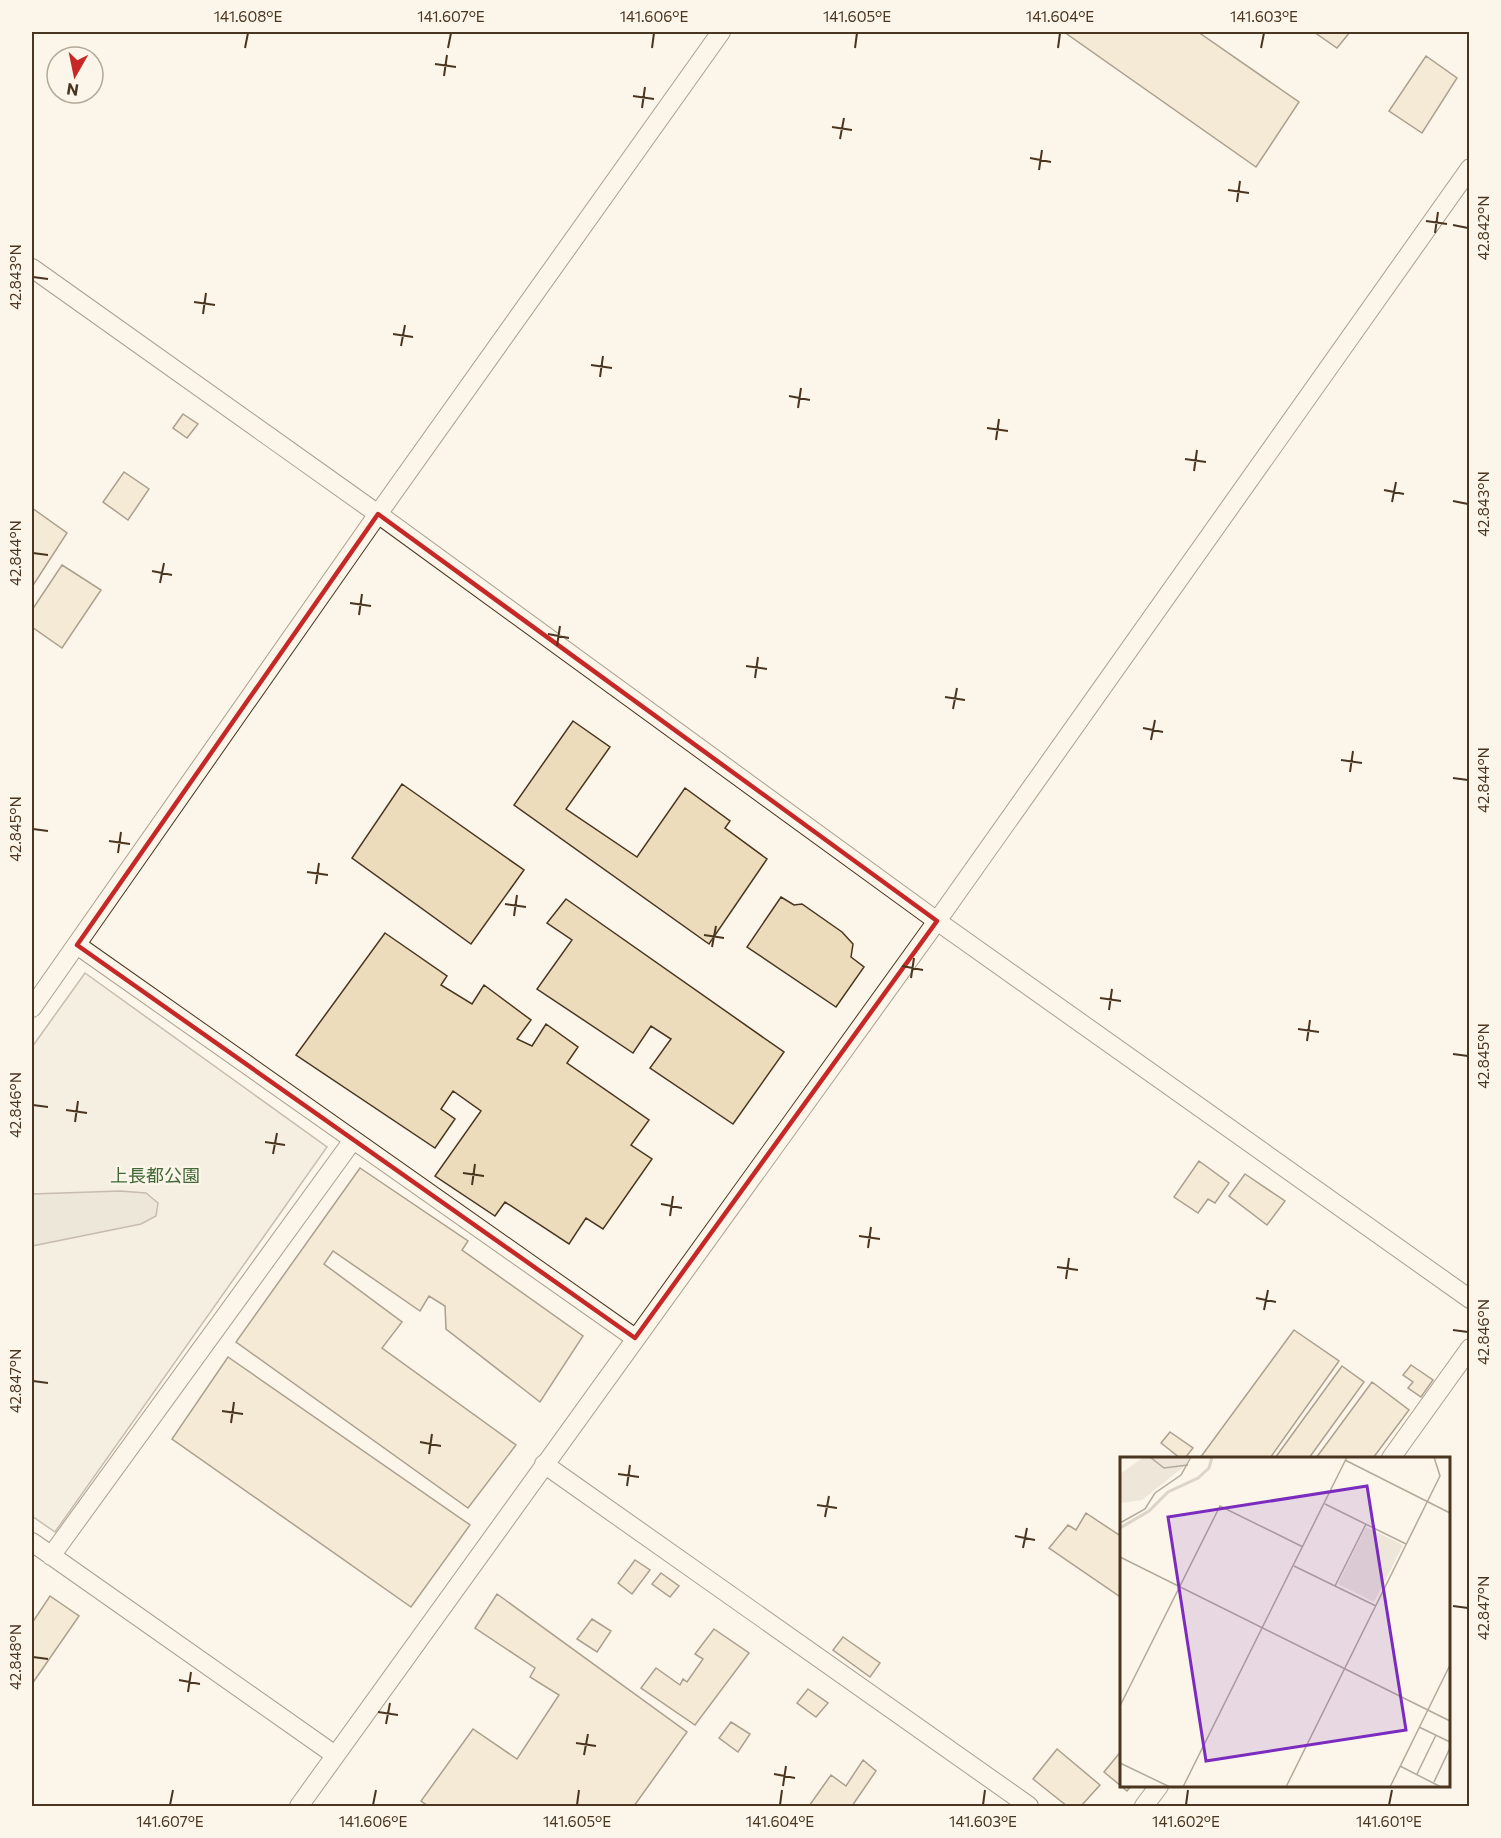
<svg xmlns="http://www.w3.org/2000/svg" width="1501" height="1838" font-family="Commissioner,'Noto Sans JP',sans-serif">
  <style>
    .green { fill: #ede6d9; stroke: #887966; stroke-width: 1.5 }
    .water { fill: #dcd4c6; stroke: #887966; stroke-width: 1.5 }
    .building { fill: #ecdcbc; stroke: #4a3520; stroke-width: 1.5 }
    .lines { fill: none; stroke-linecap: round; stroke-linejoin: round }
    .minor-casing { stroke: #4a3520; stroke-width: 20 }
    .minor { stroke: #fbf6e9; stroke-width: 18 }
    .marked { fill: none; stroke: #c62828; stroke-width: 4.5; stroke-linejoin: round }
    .ticks { fill: none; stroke: #4a3520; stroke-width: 2 }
    .labels { text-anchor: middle; stroke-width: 4.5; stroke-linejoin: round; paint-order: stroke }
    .park-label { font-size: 18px; fill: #436837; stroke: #fbf6e9 }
    .inset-river { fill: none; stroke: #dcd4c6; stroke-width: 3 }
    .inset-road { fill: none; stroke: #b4a999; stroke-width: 1.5 }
    .view { fill: #7b2cbf; fill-opacity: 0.15; stroke: #7b2cbf; stroke-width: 3 }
    .inset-edge { fill: none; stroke: #4a3520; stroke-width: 3 }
    .neatline { fill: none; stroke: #4a3520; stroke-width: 2 }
    .ticks-label { font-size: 15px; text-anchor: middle; fill: #4a3520 }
  </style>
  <rect width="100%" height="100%" fill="#fbf6e9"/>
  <path class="green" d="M85 973 327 1147 55 1532 32 1516V1047Z"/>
  <path class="water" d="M120 1191 146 1193 158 1203 156 1216 141 1224 32 1246V1194Z"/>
  <path class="building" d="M1064 32H1198L1299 102 1256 167Z
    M1314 32H1350L1337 48Z
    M1426 56 1457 78 1422 133 1389 111Z
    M183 414 198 424 187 438 173 428Z
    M124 472 149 489 128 520 103 502Z
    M32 508 67 533 32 587Z
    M62 565 101 590 62 648 32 627V610Z
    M573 721 610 747 566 809 637 857 685 788 730 821 725 828 767 859 709 944 514 805Z
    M402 784 524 870 471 944 352 858Z
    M781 897 794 905 802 904 842 932 853 944 851 957 864 967 836 1007 747 947Z
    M566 899 784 1052 733 1124 650 1068 671 1039 651 1026 633 1053 537 989 572 940 547 923Z
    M385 933 447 976 441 985 472 1004 484 985 531 1020 517 1039 532 1046 546 1024 578 1047 567 1063 649 1120 631 1145 652 1159 603 1229 586 1218 569 1244 505 1202 495 1216 435 1176 481 1111 453 1091 441 1109 455 1119 435 1148 296 1055Z
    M1199 1161 1229 1183 1215 1203 1208 1199 1198 1213 1174 1197Z
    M360 1168 468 1241 462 1250 583 1336 540 1402 446 1329 445 1306 429 1296 420 1311 333 1251 324 1264 402 1322 382 1348 516 1445 468 1508 236 1342Z
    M1245 1174 1285 1201 1267 1225 1229 1196Z
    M1294 1330 1339 1361 1270 1458H1200Z
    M228 1357 470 1525 411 1607 172 1439Z
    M1411 1365 1433 1380 1421 1397 1408 1388 1413 1382 1403 1375Z
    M1342 1366 1364 1382 1309 1458H1275Z
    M1372 1382 1409 1410 1373 1458H1316Z
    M1170 1432 1193 1448 1185 1458H1180L1161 1443Z
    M1086 1513 1122 1537V1598L1049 1548 1068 1525 1076 1530Z
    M635 1560 650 1570 632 1594 618 1583Z
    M661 1573 679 1586 670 1597 652 1584Z
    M497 1594 687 1732 634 1806H428L421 1801 473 1729 517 1759 559 1695 530 1677 535 1668 475 1628Z
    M50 1596 79 1616 32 1684V1623Z
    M592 1619 611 1631 597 1652 577 1639Z
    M714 1629 749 1653 695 1725 641 1688 656 1668 680 1685 683 1679 687 1682 703 1659 695 1654Z
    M843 1637 880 1663 870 1677 833 1650Z
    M808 1689 828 1703 816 1717 797 1703Z
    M731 1722 750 1734 738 1752 719 1738Z
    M1057 1749 1100 1785 1081 1806H1067L1033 1779Z
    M1122 1750V1786H1131L1127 1791 1104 1772Z
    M863 1760 876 1771 852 1806H809L831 1775 846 1786Z"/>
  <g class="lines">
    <g class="minor-casing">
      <path id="minor" d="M32 268 378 514 937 921 1470 1299
        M77 945 635 1338
        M32 1008 378 514 721 32
        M1391 1458 1470 1348
        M544 1464 1029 1806
        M32 1542 335 1755
        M51 1556 353 1140
        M299 1806 937 921 1470 168
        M1144 1806 1159 1786"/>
    </g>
    <use href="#minor" class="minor"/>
  </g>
  <path d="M0 0H1501V1838H0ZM378 514 937 921 635 1338 77 945Z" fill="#fbf6e9" fill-opacity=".55" fill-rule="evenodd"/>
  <path class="marked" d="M378 514 937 921 635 1338 77 945Z"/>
  <path class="ticks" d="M245 48 248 33M448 48 451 33M652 48 654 33M855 48 857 33M1058 48 1060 33M1261 48 1264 33M435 64 456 67M444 76 447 55M633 96 654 99M642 108 645 87M832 127 852 130M840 139 844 118M1030 158 1051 162M1039 170 1042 150M1228 190 1249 193M1237 202 1240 181M1426 221 1447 224M1453 225 1468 228M1435 233 1438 212M33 277 48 279M194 302 215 305M203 314 206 293M393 334 413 337M401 346 405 325M591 365 612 368M600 377 603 356M789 396 810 400M798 408 801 388M987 428 1008 431M996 440 999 419M1185 459 1206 462M1194 471 1197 450M1384 490 1404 494M1453 501 1468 504M1392 502 1396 482M33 553 48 555M152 571 172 575M160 583 164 563M350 603 371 606M359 615 362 594M548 634 569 638M557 646 560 626M746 666 767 669M755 678 758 657M945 697 965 700M953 709 957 688M1143 728 1163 732M1151 740 1155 720M1341 760 1362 763M1350 772 1353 751M1453 778 1468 780M33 829 48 831M109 841 130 844M118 853 121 832M307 872 328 875M316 884 319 863M505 904 526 907M514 916 517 895M704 935 724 938M712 947 716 926M902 966 923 970M911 978 914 958M1100 998 1121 1001M1109 1010 1112 989M1298 1029 1319 1032M1307 1041 1310 1020M1453 1054 1468 1056M33 1105 48 1107M66 1110 87 1113M75 1122 78 1101M265 1142 285 1145M273 1154 277 1133M463 1173 484 1176M472 1185 475 1164M661 1204 682 1208M670 1216 673 1196M859 1236 880 1239M868 1248 871 1227M1057 1267 1078 1270M1066 1279 1069 1258M1256 1298 1276 1302M1264 1310 1268 1290M1453 1330 1468 1332M33 1381 48 1383M222 1411 243 1414M231 1423 234 1402M420 1442 441 1446M429 1454 432 1434M618 1474 639 1477M627 1486 630 1465M817 1505 837 1508M825 1517 829 1496M1015 1536 1035 1540M1023 1548 1027 1528M1453 1606 1468 1608M33 1657 48 1659M179 1680 200 1684M188 1692 191 1672M378 1712 398 1715M386 1724 390 1703M576 1743 596 1746M584 1755 588 1734M774 1774 795 1778M783 1786 786 1766M170 1805 173 1790M373 1805 376 1790M577 1805 579 1790M780 1805 782 1790M983 1805 985 1790M1186 1805 1188 1790M1389 1805 1392 1790"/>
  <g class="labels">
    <g class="park-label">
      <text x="155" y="1182">上長都公園</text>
    </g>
  </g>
  <g transform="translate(1120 1457)">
    <rect width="330" height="330" fill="#fbf6e9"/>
    <path d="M24 0H69L66 8 22 43 0 46V17ZM246 70 283 88 254 145 218 127Z" fill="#ede6d9"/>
    <path class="inset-river" d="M0 71 29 54 48 35 78 21 89 11 92 0"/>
    <path class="inset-road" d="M30 0 44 11 68 8M225 3 330 56M205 47 286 87M0 66 25 52 35 36 61 18 71 0M0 100 330 264M174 109 256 149M215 129 246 67M0 249 100 49 183 90M299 270 330 285M0 306 50 330M280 309 321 330M297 317 316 278M314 325 330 291M63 330 227 0M166 330 320 19 314 0M270 330 330 208"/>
    <path class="view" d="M247 29 286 273 86 304 48 60Z"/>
    <rect width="330" height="330" class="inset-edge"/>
  </g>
  <rect width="1501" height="1838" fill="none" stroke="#fbf6e9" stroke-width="66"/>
  <g transform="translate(75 75) rotate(189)"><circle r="28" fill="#fbf6e9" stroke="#b4a999" stroke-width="1.5"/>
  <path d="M0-4.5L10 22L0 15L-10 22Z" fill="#c62828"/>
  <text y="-9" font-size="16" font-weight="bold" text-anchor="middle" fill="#4a3520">N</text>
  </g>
  <rect x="33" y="33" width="1435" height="1772" class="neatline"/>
  <g class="ticks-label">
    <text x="248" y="22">141.608°E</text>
    <text x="451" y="22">141.607°E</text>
    <text x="654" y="22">141.606°E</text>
    <text x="857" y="22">141.605°E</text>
    <text x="1060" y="22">141.604°E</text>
    <text x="1264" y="22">141.603°E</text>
    <text transform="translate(1484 228) rotate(-90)" y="5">42.842°N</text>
    <text transform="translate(16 277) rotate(-90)" y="5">42.843°N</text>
    <text transform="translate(1484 504) rotate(-90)" y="5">42.843°N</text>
    <text transform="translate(16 553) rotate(-90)" y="5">42.844°N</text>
    <text transform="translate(1484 780) rotate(-90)" y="5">42.844°N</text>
    <text transform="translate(16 829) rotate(-90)" y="5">42.845°N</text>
    <text transform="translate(1484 1056) rotate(-90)" y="5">42.845°N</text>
    <text transform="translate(16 1105) rotate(-90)" y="5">42.846°N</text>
    <text transform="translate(1484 1332) rotate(-90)" y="5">42.846°N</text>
    <text transform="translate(16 1381) rotate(-90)" y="5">42.847°N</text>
    <text transform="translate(1484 1608) rotate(-90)" y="5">42.847°N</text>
    <text transform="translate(16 1657) rotate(-90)" y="5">42.848°N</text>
    <text x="170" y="1827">141.607°E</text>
    <text x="373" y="1827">141.606°E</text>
    <text x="577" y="1827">141.605°E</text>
    <text x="780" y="1827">141.604°E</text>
    <text x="983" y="1827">141.603°E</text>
    <text x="1186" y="1827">141.602°E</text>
    <text x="1389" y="1827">141.601°E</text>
  </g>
</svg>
